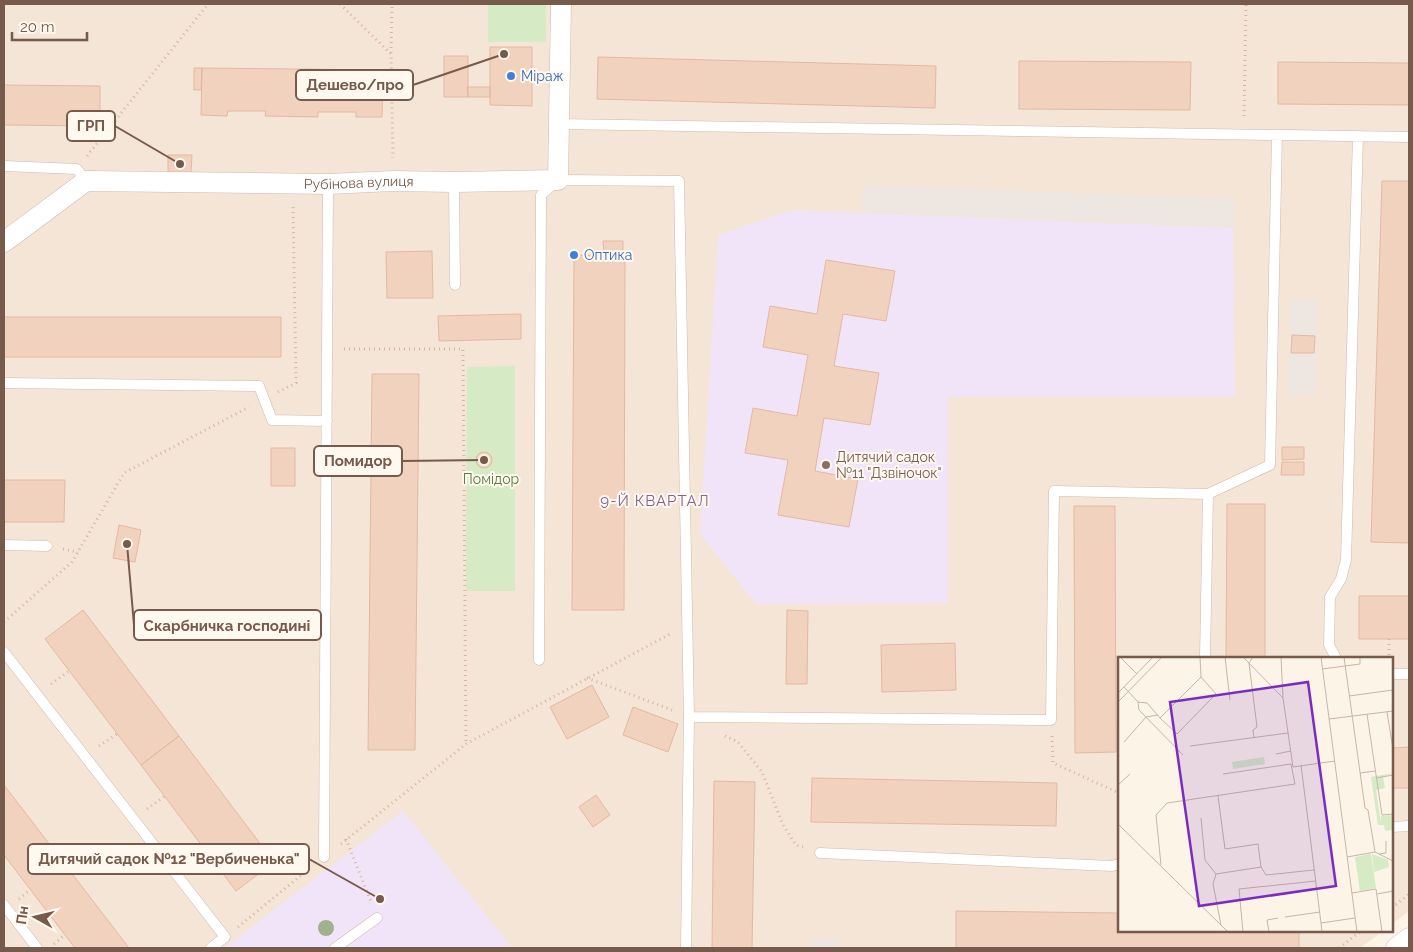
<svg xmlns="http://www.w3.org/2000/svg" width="1413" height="952" font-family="Raleway,sans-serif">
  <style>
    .residential { fill: #f4e5d6 }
    .industrial { fill: #ede6e1 }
    .education { fill: #f1e4f9 }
    .green { fill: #d5eac5 }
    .building { fill: #f1d2bf; stroke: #e4b8a0 }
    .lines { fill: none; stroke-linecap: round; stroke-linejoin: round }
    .service-casing { stroke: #cebbad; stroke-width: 11 }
    .minor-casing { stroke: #cebbad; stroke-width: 21 }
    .path { stroke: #d7b5a2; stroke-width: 3; stroke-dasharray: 1 4; stroke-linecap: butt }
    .service { stroke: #fff; stroke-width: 10 }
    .minor { stroke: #fff; stroke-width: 20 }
    .tree { fill: #a0b28d }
    .shop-dot { fill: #3f7fe0; stroke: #fff8ee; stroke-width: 2 }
    .education-dot { fill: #8d6e63; stroke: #fff8ee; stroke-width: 2 }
    .labels { text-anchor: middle; stroke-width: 4; stroke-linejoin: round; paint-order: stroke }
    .shop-label { font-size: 14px; fill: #366cbe; stroke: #fff8ee; text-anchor: start }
    .street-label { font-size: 14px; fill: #765a4b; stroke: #fff8ee }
    .education-label { font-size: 14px; fill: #785e54; stroke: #fff8ee; text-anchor: start }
    .park-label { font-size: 14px; fill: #557c43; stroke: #fff8ee }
    .neighbourhood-label { font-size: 15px; letter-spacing: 1px; fill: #816392; stroke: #fff8ee }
    .inset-road { fill: none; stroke: #c6b6a9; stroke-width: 1 }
    .view { fill: #7b2cbf; fill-opacity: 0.15; stroke: #7b2cbf; stroke-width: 2.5 }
    .inset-edge { fill: none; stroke: #765a4b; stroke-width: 2.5 }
    .leader { fill: none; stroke: #765a4b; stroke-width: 2 }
    .callout-dot { fill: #765a4b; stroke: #fff8ee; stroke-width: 2 }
    .callout { fill: #fff8ee; stroke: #765a4b; stroke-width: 2 }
    .callout-label { font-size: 15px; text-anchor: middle; font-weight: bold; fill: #765a4b }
  </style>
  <rect width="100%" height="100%" fill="#fcf4e7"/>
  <path class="residential" d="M4 4H1409V911L1392 924V658H1119V931H1383L1360 948H4Z"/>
  <path class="industrial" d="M863 185 1235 199 1234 227 862 212Z
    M1291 299 1317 300 1315 395 1288 394Z
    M810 939H840V948H810Z"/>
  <path class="education" d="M791 210 1233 228 1235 397H948V603L756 604 700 534 718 235Z
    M403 811 512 948H224Z"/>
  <path class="green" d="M488 4H546V42H488Z
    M515 366V591H466L467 367Z"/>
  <path class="building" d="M490 47H532V106L490 105Z
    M444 56H468V97H444Z
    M598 57 936 66 935 108 597 99Z
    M1019 61 1191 62 1190 110 1019 109Z
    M1278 62 1409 63V105L1278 104Z
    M194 68H202L201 90H194Z
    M202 68 383 70 382 117H356V112H318V117L265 116 266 111H228L227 116 201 115Z
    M4 85 100 86V126L4 125Z
    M467 87H490V97H468Z
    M168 155H192L191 173H168Z
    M1382 181H1409V543L1371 542Z
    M603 241H623V253H604Z
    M432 251 433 298H387L386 252Z
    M574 255 625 256 624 610H572Z
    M826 260 895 271 886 321 843 314 834 366 879 373 870 425 824 418 815 471 858 479 849 527 778 515 788 460 745 453 753 408 797 416 808 355 763 347 770 306 817 314Z
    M521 314V339L439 341 438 316Z
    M4 317H281V357H4Z
    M1292 335 1315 336 1314 353H1291Z
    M372 374H419L415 750H368Z
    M1282 447H1304V459L1282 460Z
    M271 448H295V486H271Z
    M476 460a8 8 0 1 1 16 0a8 8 0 1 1-16 0Z
    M1282 462H1304V475H1281Z
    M4 480H65L64 522H4Z
    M1227 504H1265V658H1226Z
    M1074 506H1115L1116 752 1075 753Z
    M119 525 141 530 135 562 113 558Z
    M1359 596H1409V639H1359Z
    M83 610 179 736 141 765 45 639Z
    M787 610 808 611 807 684H786Z
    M955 643 956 690 882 692 881 645Z
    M592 685 609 717 567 739 550 707Z
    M633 707 678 724 668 752 623 735Z
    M179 736 274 862 236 891 141 765Z
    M1409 747V788H1392V748Z
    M812 778 1057 783 1056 826 811 822Z
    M714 781 755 782 752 948H712Z
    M4 785 129 948H75L4 855Z
    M596 795 610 815 593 827 579 807Z
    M956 911 1119 913V931H1299V948H956Z"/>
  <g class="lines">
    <g class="service-casing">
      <path id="service" d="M559 124 1409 137
        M4 166 77 169 86 181
        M454 182 455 285
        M4 383 259 386 272 420 327 421
        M1208 494 1270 465 1277 135
        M4 545 47 546
        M4 652 225 937 211 948
        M1336 658 1329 645 1330 597 1341 579 1346 560 1358 136
        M539 660 541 195 558 180 679 181 689 717 686 948
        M1392 674H1409
        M689 717 1051 720 1054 491 1208 494 1205 658
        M1392 827 1409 826
        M820 853 1112 866 1119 864
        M324 857 328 184
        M4 905 37 948
        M335 948 377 918"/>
    </g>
    <g class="minor-casing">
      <g id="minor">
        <path id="s1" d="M4 242 86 181 328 184 393 181 454 182 558 180 561 4"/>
        <path d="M1396 948 1409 938"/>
      </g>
    </g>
    <path class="path" d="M340 4 391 54 393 158
      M391 53 392 4
      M1244 116 1246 4
      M87 156 208 4
      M344 349H463L466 744
      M278 392 296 383 293 206
      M63 549 78 552
      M4 622 72 562 124 473 249 407
      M1389 639V658
      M587 678 672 710
      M51 684 69 671
      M725 736 738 742 762 772 783 825 796 845 803 847
      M1052 736 1053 763 1119 793
      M99 746 117 734
      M147 809 165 796
      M346 839 371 902
      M341 844 466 744 670 634
      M195 872 212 859
      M19 899 30 890
      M1392 908 1409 894
      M238 927 310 868
      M54 944 65 935
      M1339 948 1361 931"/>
    <use href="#service" class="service"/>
    <use href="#minor" class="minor"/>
  </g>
  <circle class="tree" cx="326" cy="928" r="8"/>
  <g class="shop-dot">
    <circle cx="511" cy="76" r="5"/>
    <circle cx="574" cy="255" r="5"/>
  </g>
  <circle class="education-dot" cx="826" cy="465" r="5"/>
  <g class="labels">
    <g class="shop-label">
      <text x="521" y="81">Міраж</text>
      <text x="584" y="260">Оптика</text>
    </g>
    <g class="street-label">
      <text dy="5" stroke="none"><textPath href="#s1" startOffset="375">Рубінова вулиця</textPath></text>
    </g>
    <g class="education-label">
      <text x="836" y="462">Дитячий садок<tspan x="836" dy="16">№11 "Дзвіночок"</tspan></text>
    </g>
    <g class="park-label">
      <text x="491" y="484">Помідор</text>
    </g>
    <g class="neighbourhood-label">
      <text x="655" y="506">9-Й КВАРТАЛ</text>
    </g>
  </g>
  <g transform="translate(1118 657)">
    <rect width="275" height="275" fill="#fcf4e7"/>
    <path d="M146 100 147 107 115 112 114 105ZM275 116 265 120 267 131 258 133 263 166V159L275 158V173L267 174 266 168H260L253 120ZM253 197 258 231 242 234 237 200ZM254 197 270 203 271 210 256 215Z" fill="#d5eac5"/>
    <path class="inset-road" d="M2 0 19 17M107 0 112 43M125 0 165 41 175 110 217 104M135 0 131 6 139 70 135 73 136 81M163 0 165 41M203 0 239 275M226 0 247 151 250 153 257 195 229 200M204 12 242 7V0M6 30 20 45 21 53 65 98M0 36 35 0M231 39 275 33M0 45 44 0M20 45 29 46 42 61 83 20 82 0M269 55 275 92M249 57 264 158 275 157M42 61 59 77 98 37 83 20M211 62 275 54M6 85 28 60 40 58M72 89 170 76M158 97 173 94M183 108 203 266M242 116 257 114M258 121 275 118M0 128 12 117M100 139 107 192 140 187 143 210 98 217 95 227 103 268M83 161 87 203 98 217M0 167 110 275M257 195 275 204M261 197 268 196V184M43 208 38 158 49 146 177 127 173 107 105 117M143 210 148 218 196 213M234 236 258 232 264 275M259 237 275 234M167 260 202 255M125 275 121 232 198 224M151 275 149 263 160 261M204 275 203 266 237 261"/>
    <path class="view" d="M190 25 218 229 81 249 52 45Z"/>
    <rect width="275" height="275" class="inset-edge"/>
  </g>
  <path class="leader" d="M504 54L413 85M180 164L115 126M484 460L402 461M127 544L134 625M380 899L309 859"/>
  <g class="callout-dot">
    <circle cx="504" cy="54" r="5"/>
    <circle cx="180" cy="164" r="5"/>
    <circle cx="484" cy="460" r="5"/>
    <circle cx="127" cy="544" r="5"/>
    <circle cx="380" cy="899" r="5"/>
  </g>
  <g class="callout">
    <rect x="296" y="70" width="117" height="30" rx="5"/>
    <rect x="67" y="111" width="48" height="30" rx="5"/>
    <rect x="314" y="446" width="88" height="30" rx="5"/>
    <rect x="134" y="610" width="187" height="30" rx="5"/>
    <rect x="28" y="844" width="281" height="30" rx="5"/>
  </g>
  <g class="callout-label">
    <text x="355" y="90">Дешево/про</text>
    <text x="91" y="131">ГРП</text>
    <text x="358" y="466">Помидор</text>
    <text x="227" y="631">Скарбничка господині</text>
    <text x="169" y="864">Дитячий садок №12 "Вербиченька"</text>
  </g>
  <rect width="1413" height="952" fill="none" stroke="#765a4b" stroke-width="10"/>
  <g transform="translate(35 917) rotate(278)" stroke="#fff8ee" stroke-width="4" paint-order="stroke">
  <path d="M0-4L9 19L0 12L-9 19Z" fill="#765a4b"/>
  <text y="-8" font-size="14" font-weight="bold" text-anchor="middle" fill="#765a4b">Пн</text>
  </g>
  <path d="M12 32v8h75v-8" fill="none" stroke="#765a4b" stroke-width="2.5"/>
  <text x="20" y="32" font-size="15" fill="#765a4b" stroke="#fff8ee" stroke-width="4" paint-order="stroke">20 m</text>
</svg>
